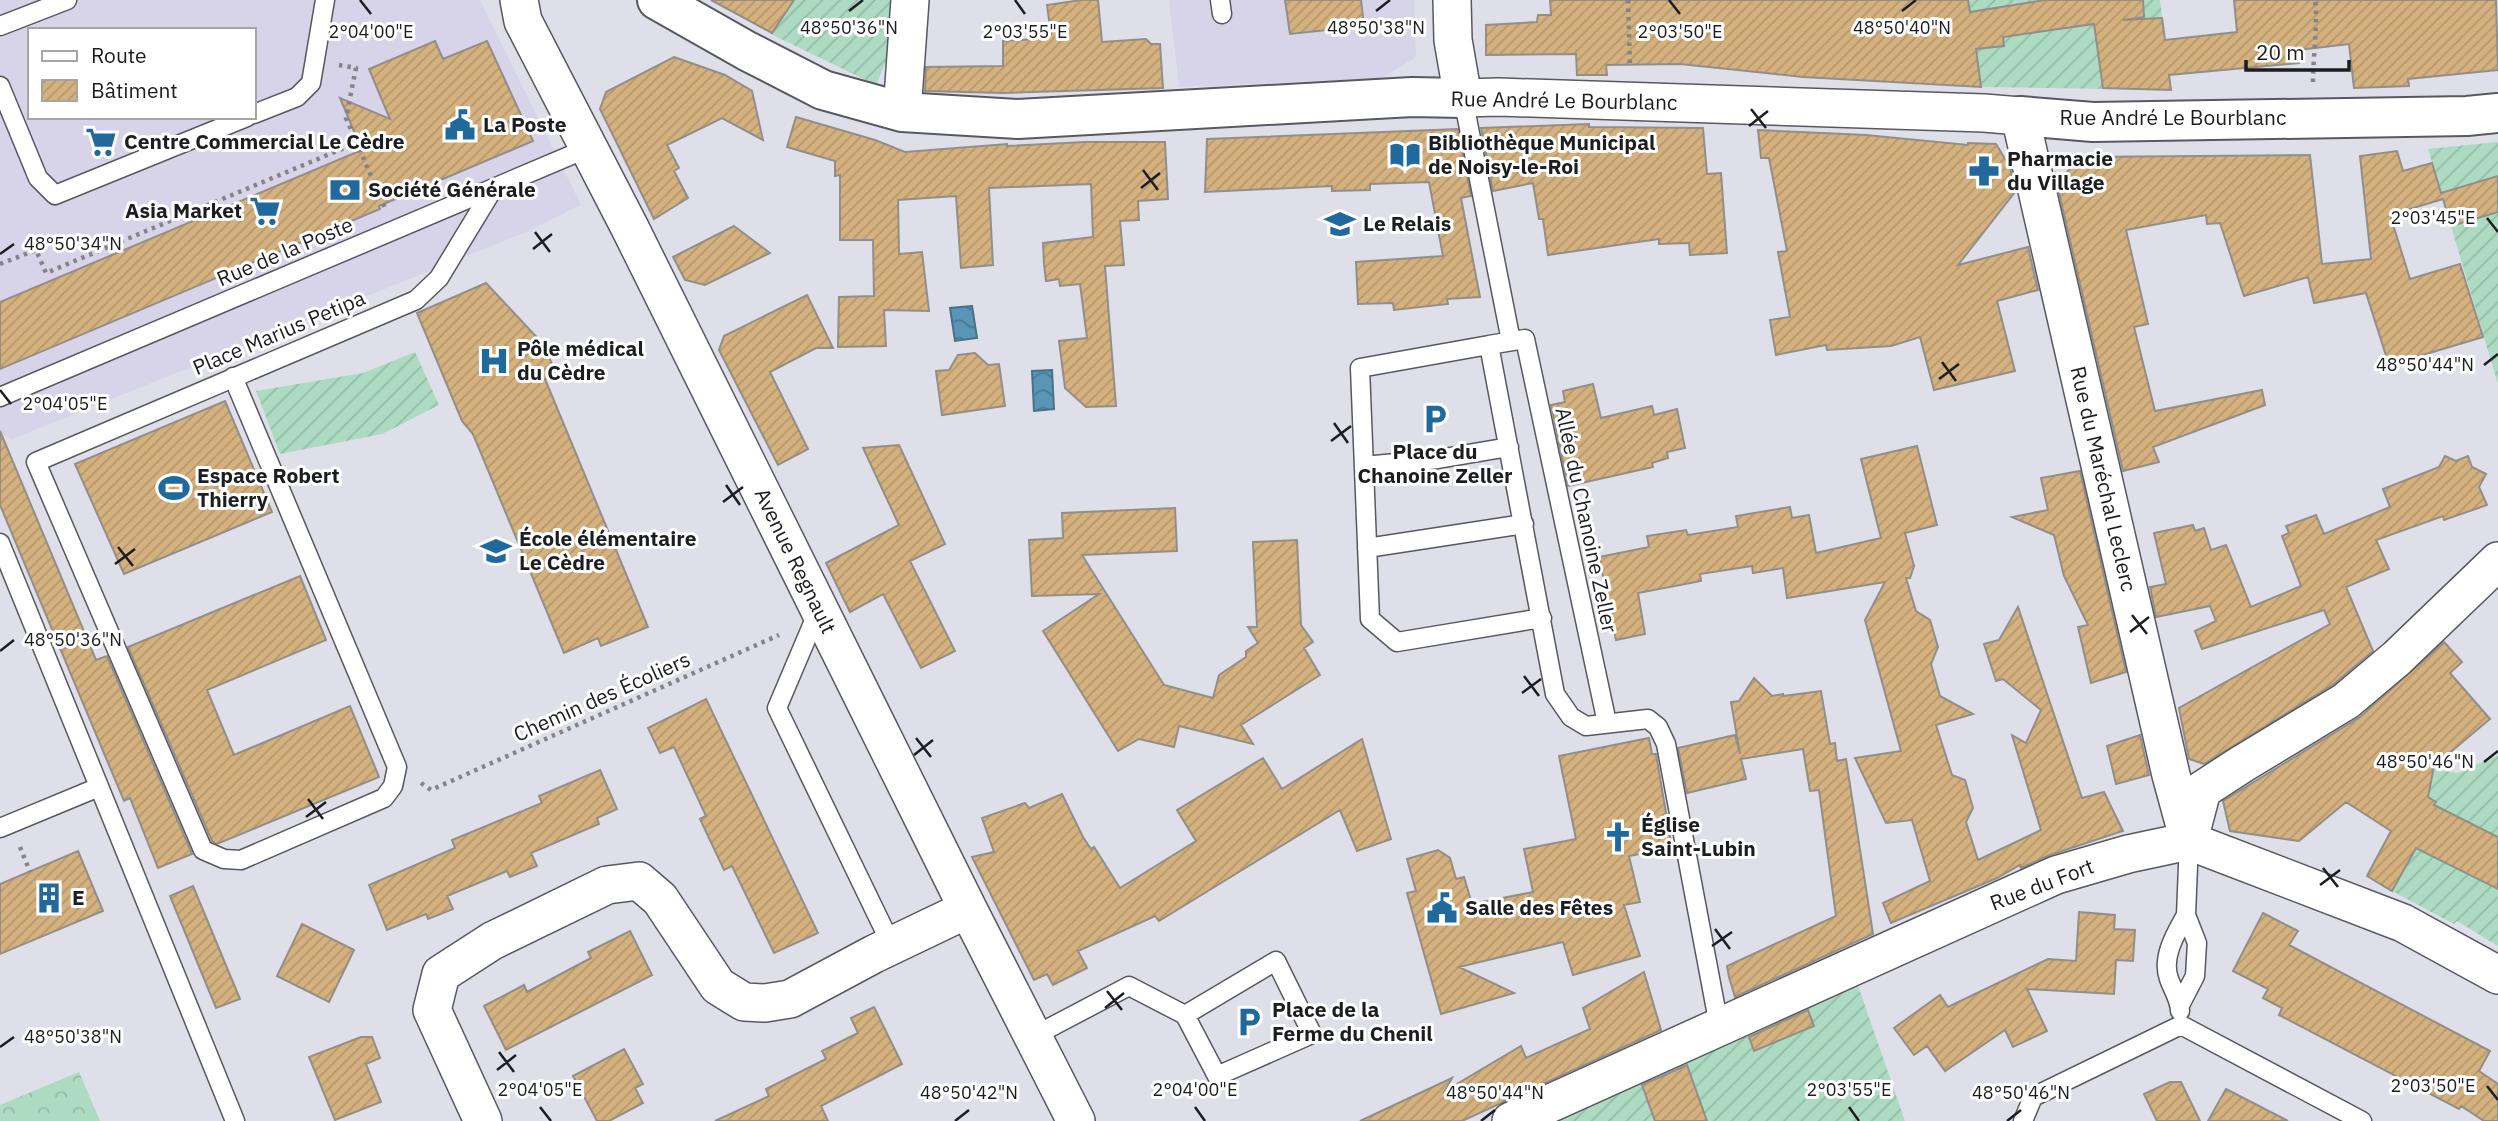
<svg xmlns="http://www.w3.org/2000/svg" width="2498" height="1121" font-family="'IBM Plex Sans',sans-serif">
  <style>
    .commercial { fill: #d7d3e8; fill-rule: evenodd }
    .park { fill: url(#park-crowns) }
    .garden { fill: url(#garden-furrows) }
    .water { fill: url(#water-waves); stroke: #477188; stroke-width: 2 }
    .building { fill: url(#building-hatch); stroke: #938e87; stroke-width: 2 }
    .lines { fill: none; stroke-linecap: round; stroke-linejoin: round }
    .lane-casing { stroke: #585860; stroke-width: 21 }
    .street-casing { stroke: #585860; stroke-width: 40 }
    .secondary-casing { stroke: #585860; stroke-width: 42 }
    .path { stroke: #83848a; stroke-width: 4.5; stroke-dasharray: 3.5 5; stroke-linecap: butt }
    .lane { stroke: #fff; stroke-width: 18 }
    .street { stroke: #fff; stroke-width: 37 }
    .secondary { stroke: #fff; stroke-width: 38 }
    .ticks { fill: none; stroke: #1c1d20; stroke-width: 2.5 }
    .labels { text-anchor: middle; stroke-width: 6; stroke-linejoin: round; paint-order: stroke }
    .street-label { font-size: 21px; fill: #1c1d20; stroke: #fff }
    .poi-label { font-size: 21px; font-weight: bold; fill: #1c1d20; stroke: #fff; text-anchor: start }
    .ticks-label { font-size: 18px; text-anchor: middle; fill: #1c1d20; stroke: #fff; stroke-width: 6; stroke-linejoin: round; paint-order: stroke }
  </style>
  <defs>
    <pattern id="park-crowns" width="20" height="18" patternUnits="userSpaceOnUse" patternTransform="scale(1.75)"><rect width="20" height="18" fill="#acdbc1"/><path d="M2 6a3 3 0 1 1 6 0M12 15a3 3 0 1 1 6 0" fill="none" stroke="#93bca6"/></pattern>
    <pattern id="garden-furrows" width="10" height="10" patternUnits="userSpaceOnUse" patternTransform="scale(1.75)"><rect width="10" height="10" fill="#acdbc1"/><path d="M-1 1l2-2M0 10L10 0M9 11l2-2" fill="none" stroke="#93bca6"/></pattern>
    <pattern id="water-waves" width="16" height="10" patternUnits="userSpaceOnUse" patternTransform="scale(1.75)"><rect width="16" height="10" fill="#5a95b5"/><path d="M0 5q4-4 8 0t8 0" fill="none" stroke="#4a7993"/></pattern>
    <pattern id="building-hatch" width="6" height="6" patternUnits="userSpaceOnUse" patternTransform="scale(1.75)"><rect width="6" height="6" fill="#d4b17f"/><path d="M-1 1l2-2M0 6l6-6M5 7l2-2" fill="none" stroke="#b5986d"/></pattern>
  </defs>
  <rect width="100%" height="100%" fill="#dedfe8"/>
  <path class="commercial" d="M0 0H480L581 205 526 232 12 439 0 434ZM30 30H254V117H30Z
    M1169 0H1414L1416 57 1382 78 1179 87Z"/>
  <path class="park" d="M79 1072 100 1121H0V1105Z"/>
  <path class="garden" d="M711 0H891L888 57 876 85 771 34Z
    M1968 0H2160L2171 90 1981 87Z
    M2498 142V384L2428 149Z
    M415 352 439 405 382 434 280 454 256 391 363 373Z
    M2498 755V946L2457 921 2454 924 2392 891 2422 837 2401 822 2433 769 2457 773Z
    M1856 980 1905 1121H1531Z"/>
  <path class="water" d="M972 306 977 338 955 341 950 308Z
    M1052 370 1054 409 1034 411 1032 371Z"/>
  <path class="building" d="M711 0H794L772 33Z
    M1081 0H1098L1102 42 1146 39 1151 44H1160L1163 88 1004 93 925 91 926 67 1003 66V41L1037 39 1036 36 1051 34 1047 5Z
    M1285 0H1361L1364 26 1290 34Z
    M1550 0H1968L1970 12 2045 0H2143L2144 17 2123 20 2162 18 2165 40 2237 32 2234 0H2496L2498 70 2408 79 2409 86 2354 88 2349 44 2298 50 2299 63 2169 75 2171 90 2103 88 2094 24 2003 37 2004 46 1976 49 1981 87 1803 77 1680 64 1606 65 1607 75H1577L1576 54 1486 55V25L1537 22 1538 15H1551Z
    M435 41 443 59 487 41 533 141 379 206 380 209 0 369V302L362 150 340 98 390 119 369 69Z
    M674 57 725 75 752 91 763 140 722 118 667 145 679 168 674 171 688 198 654 219 600 109 606 92Z
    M796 117 875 140 905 152 1007 144V146L1085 142H1165L1168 199 1138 201 1139 220 1120 221 1124 265 1105 266 1116 406 1086 407 1065 388 1059 341 1087 338 1080 284 1060 286 1059 279 1046 281 1044 264 1043 243 1093 237 1091 184 989 188 993 265 961 268 956 196 898 200 899 254 922 252 929 311 884 310 886 346 838 347 839 297 874 296 873 240H840V175L835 176V161L787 147Z
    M1589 124V127L1703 128 1707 174 1721 173 1727 253 1690 255 1689 243 1659 244V239L1548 255 1543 219H1539L1533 183 1493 191 1481 128Z
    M1458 129 1471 196 1461 198 1480 297 1447 299 1448 304 1394 310 1393 303 1358 304 1356 262 1443 256 1429 182 1370 184V190L1332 191V186L1205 192 1207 139Z
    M1758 130 1866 135 1968 145V143L1996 144 2010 167 2015 192 1958 265 2028 247 2038 290 1997 301 2015 371 1934 390 1920 337 1891 346 1827 350 1826 345 1776 355 1770 320 1790 317 1778 252 1787 251 1769 158H1761Z
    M2397 151 2403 171 2432 163 2441 193 2498 176V212L2451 226 2443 199 2390 215 2410 279 2460 264 2483 337 2389 365 2366 293 2314 303 2308 277 2244 296 2220 223 2207 224 2206 215 2126 230 2148 324 2134 327 2155 411 2262 390 2265 405 2153 447 2159 462 2123 471 2057 184 2080 157 2310 155 2322 264 2371 259 2360 156Z
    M734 226 770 253 705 285 685 280 673 257Z
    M486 283 545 346 556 375 545 379 648 627 601 646 598 638 564 653 473 434 462 421 417 313Z
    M807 295 833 348H816L770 372 808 449 778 465 719 350 724 336Z
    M975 353 988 365 999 364 1005 406 942 415 936 371 949 370 958 355Z
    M1593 384 1601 418 1652 406 1654 415 1677 409 1685 448 1667 452 1668 458 1652 463 1653 467 1568 486 1551 405 1565 402 1563 391Z
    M225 401 272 512 124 574 75 464Z
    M0 431 96 660 107 656 192 854 158 868 130 798 124 801 0 505Z
    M899 445 945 544 910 561 955 651 921 668 883 594 850 612 826 563 899 525 863 448Z
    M1917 446 1937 525 1905 533 1914 566 1910 578H1906L1916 611 1930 620 1938 647 1931 664 1940 696 1973 714 1936 725 1952 775 1965 780 1973 808 1966 822 1978 860 2041 830 2012 735 2026 743 2041 710 2003 679 1996 681 1984 644 1999 640 2018 607 2082 798 2104 792 2123 831 2050 855 2021 868 2020 865 1997 878 1891 923 1883 903 1930 881 1912 820 1886 823 1855 758 1901 751 1865 620 1885 582 1787 598 1783 568 1753 573 1752 566 1700 574 1701 581 1638 593 1645 634 1616 640 1599 557 1649 547 1647 536 1686 530 1688 535 1738 527 1736 516 1790 507 1792 518 1809 515 1816 553 1881 538 1861 459Z
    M2445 456 2456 461 2468 456 2472 467 2486 474 2479 487 2487 505 2444 520 2443 516 2376 540 2389 569 2346 587 2373 651 2334 684 2204 764 2189 759 2179 708 2330 624 2324 610 2202 649 2195 631 2216 621 2210 606 2156 617 2150 587 2166 584 2154 533 2193 525 2195 531 2204 528 2211 550 2226 545 2251 607 2301 586 2282 536 2289 533 2286 526 2316 515 2324 534 2390 507 2383 489 2439 467Z
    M2080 471 2126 672 2091 683 2078 627 2088 625 2064 576 2054 535 2012 517 2048 510 2041 478Z
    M1175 508 1177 551 1082 555 1164 685 1213 698 1219 675 1246 657V651L1258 643 1248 627H1257L1253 542 1297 540 1301 625 1313 642 1304 648 1320 675 1241 725 1253 744 1179 726 1174 747 1139 739 1118 751 1043 631 1099 594 1032 596 1029 540 1063 538 1062 513Z
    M300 576 326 640 207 690 234 755 350 706 379 777 217 844 212 841 128 647Z
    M2444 642 2462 662 2450 673 2490 719 2434 766 2428 797 2436 802 2434 805 2498 837V889L2416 848 2392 891 2367 876 2391 831 2346 802 2299 841 2230 831 2223 801 2360 717Z
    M1754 678 1772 696 1783 694V696L1821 691 1830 744 1835 743 1837 761 1846 759 1873 934 1735 997 1729 977 1727 966 1836 916 1819 790 1810 791 1803 749 1741 759 1746 779 1687 793 1678 748 1735 735 1740 754 1731 702 1739 701Z
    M706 699 818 933 774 953 732 866 724 870 700 819 706 816 674 747 660 753 648 728Z
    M2140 735 2149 775 2116 784 2107 746Z
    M1649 738 1652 754H1656L1672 848 1629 856 1640 902 1624 905 1640 956 1573 975 1563 942 1459 967 1514 993 1441 1014 1407 893 1416 891 1407 859 1438 850 1450 858 1456 879 1464 877 1472 904 1533 892 1524 849 1576 839 1559 756Z
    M1362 739 1391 839 1357 851 1340 810 1159 921 1155 916 1078 951 1087 968 1053 985 1047 974 1034 980 972 857 994 852 982 818 1025 803 1029 808 1062 794 1083 837 1091 849 1094 847 1120 888 1196 841 1177 810 1263 758 1282 789Z
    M600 770 617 809 597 818 599 824 531 853 537 866 510 877 507 871 447 896 453 909 428 919 426 914 387 930 369 885 455 848 452 840 542 803 539 796Z
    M78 851 103 911 0 954V884Z
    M193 886 240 999 216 1008 170 896Z
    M2079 912 2115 915 2114 929 2135 930 2133 961 2116 960 2114 994 2027 989 2047 1031 2013 1047 2005 1030 1945 1071 1927 1046 1914 1055 1894 1028 1940 995 1948 1007 2048 959 2076 961Z
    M2263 913 2298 931 2289 945 2490 1051 2479 1071 2498 1084V1121H2484L2461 1106 2459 1109 2279 1015 2282 1008 2263 998 2268 989 2233 971Z
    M302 924 354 950 329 1002 277 976Z
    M630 931 652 975 506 1050 484 1006 524 985 527 992 591 958 588 952Z
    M1644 972 1661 1030 1462 1121H1360L1452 1078 1445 1091 1521 1046 1526 1058 1590 1029 1583 1008Z
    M874 1007 902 1064 821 1106 828 1121H715L769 1096 766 1089 826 1059 822 1051 858 1033 851 1018Z
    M1808 1010 1814 1026 1754 1051 1749 1037Z
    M361 1037H372L380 1058 366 1064 381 1102 335 1120 309 1057Z
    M624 1049 643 1084 635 1088 643 1103 609 1121H597L573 1076Z
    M1687 1065 1707 1121H1655L1642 1085Z
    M2170 1082H2181L2200 1121H2157L2144 1094Z
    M2226 1089 2288 1121H2208Z"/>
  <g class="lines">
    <g class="lane-casing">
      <path id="lane" d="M1220 0 1222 14
        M0 26 67 0
        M0 86 38 178 55 195 247 117
        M1463 98 1511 341
        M254 114 297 97 311 83 325 0
        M1489 345 1360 368 1370 619 1397 642 1542 618
        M233 377 397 767 393 786 384 798 241 860 224 859 203 850 36 462 416 300 439 278 493 189
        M0 397 588 148
        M1364 466 1438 459 1509 447
        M0 543 235 1121
        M1367 548 1524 524
        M819 609 777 708 892 946
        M1607 723 1525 339 1489 345 1555 694 1571 717 1586 726 1648 719 1658 727 1666 744 1719 1026
        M0 828 99 787
        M2180 1005 2195 976 2197 943 2186 915 2189 841
        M2180 1011C2180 1000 2173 990 2169 979 2161 957 2176 933 2186 915
        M2181 1025 2362 1121
        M1034 1036 1129 986 1185 1015 1276 961 1312 1034 1217 1076 1185 1015
        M2023 1121 2033 1097 2181 1025"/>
    </g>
    <g class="street-casing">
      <path id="street" d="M519 0 523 21 630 228 968 909 1076 1121
        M1452 0 1453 40 1463 98 1499 97 1984 113 2020 116 2171 775 2189 841
        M902 112 910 0
        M2189 840 2202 790 2242 764 2346 701 2397 658 2498 561
        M2189 841 2403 923 2498 975
        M483 1121 432 1010 441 974 492 941 607 885 639 881 660 899 718 986 744 1002 765 1003 790 999 874 954 968 909
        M1511 1121 2056 875 2128 854 2189 841"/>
    </g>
    <g class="secondary-casing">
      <path id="secondary" d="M657 0 747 51 823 90 902 112 1018 119 1412 97 1463 98
        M2020 116 2093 122 2467 116 2498 113"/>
    </g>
    <path class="path" d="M1628 0 1630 65
      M339 65 356 68 346 118 385 208
      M2313 82C2313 55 2318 27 2315 0
      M0 264 36 250 46 273 356 143
      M421 783 431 790 779 635
      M20 847 30 872"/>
    <use href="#lane" class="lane"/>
    <use href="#street" class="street"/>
    <use href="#secondary" class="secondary"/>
  </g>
  <path class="ticks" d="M360 0 371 14M1015 0 1025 14M1669 0 1680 14M849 11 863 0M1376 11 1390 0M1902 11 1916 0M1751 109 1766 128M1749 126 1768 111M1143 170 1158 190M1141 188 1160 173M2487 218 2498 232M535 232 550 252M533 249 552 234M0 254 14 244M1942 362 1956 381M2484 365 2498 354M1939 379 1959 364M0 390 11 404M1334 423 1348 443M1331 441 1351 426M726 485 740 505M723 502 743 487M118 547 133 566M115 564 135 549M2132 615 2147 634M2130 632 2149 617M0 651 14 640M1524 676 1539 696M1522 693 1541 679M916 738 931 757M914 755 933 740M2484 762 2498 751M308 799 323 819M306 817 326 802M2323 868 2338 887M2320 885 2340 870M1715 929 1730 949M1712 946 1732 932M1107 991 1122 1010M1105 1008 1124 993M0 1047 14 1037M499 1052 514 1072M497 1070 516 1055M2487 1086 2498 1100M540 1107 551 1121M1195 1107 1205 1121M1849 1107 1859 1121M955 1121 969 1110M1481 1121 1495 1110M2007 1121 2021 1110"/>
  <defs>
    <g id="civic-bare" transform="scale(2.415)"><path d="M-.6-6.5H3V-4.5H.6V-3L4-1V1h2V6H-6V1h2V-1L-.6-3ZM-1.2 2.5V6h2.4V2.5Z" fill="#1f699c" stroke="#fff" stroke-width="2.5" paint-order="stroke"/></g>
    <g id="supermarket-bare" transform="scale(2.415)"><path d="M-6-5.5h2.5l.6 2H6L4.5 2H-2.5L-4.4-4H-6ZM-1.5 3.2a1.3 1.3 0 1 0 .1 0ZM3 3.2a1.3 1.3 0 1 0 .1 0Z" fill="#1f699c" stroke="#fff" stroke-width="2.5" paint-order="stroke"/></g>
    <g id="library-bare" transform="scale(2.415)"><path d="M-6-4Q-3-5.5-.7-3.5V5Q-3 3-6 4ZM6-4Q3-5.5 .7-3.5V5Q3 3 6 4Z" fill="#1f699c" stroke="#fff" stroke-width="2.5" paint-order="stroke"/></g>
    <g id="pharmacy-bare" transform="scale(2.415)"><path d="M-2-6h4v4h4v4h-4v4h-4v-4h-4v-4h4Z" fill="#1f699c" stroke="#fff" stroke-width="2.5" paint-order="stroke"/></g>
    <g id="bank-bare" transform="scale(2.415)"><path d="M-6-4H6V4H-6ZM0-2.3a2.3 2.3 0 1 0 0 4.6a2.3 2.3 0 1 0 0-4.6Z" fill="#1f699c" stroke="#fff" stroke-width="2.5" paint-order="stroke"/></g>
    <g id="school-bare" transform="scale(2.415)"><path d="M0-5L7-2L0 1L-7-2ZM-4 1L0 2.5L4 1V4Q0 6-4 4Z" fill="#1f699c" stroke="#fff" stroke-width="2.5" paint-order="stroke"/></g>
    <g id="hospital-bare" transform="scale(2.415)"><path d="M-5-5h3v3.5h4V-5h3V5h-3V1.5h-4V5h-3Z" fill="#1f699c" stroke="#fff" stroke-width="2.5" paint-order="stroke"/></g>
    <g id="parking-bare" transform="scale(2.415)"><path d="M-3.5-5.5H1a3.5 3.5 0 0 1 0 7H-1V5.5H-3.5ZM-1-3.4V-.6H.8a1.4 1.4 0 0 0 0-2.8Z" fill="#1f699c" stroke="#fff" stroke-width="2.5" paint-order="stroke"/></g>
    <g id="stadium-bare" transform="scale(2.415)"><path d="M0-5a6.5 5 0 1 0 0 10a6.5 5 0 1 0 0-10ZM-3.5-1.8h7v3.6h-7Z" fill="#1f699c" stroke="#fff" stroke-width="2.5" paint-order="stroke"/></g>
    <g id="church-bare" transform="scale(2.415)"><path d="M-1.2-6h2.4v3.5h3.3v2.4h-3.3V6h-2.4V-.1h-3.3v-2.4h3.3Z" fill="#1f699c" stroke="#fff" stroke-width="2.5" paint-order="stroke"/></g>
    <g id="building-bare" transform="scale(2.415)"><path d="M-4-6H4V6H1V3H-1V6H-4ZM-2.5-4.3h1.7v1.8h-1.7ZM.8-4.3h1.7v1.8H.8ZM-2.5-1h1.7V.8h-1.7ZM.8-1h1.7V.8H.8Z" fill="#1f699c" stroke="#fff" stroke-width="2.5" paint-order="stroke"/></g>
  </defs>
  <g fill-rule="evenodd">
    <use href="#civic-bare" x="460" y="125"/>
    <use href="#supermarket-bare" x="101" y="142"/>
    <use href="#library-bare" x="1405" y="155"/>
    <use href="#pharmacy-bare" x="1984" y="171"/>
    <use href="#bank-bare" x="345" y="190"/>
    <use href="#supermarket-bare" x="265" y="211"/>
    <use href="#school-bare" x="1340" y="224"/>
    <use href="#hospital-bare" x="494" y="361"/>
    <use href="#parking-bare" x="1435" y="419"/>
    <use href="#stadium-bare" x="174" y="488"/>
    <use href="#school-bare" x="496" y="551"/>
    <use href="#church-bare" x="1618" y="837"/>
    <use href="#building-bare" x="49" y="898"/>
    <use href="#civic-bare" x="1442" y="908"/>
    <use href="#parking-bare" x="1249" y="1022"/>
  </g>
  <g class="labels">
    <g class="street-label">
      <text transform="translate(1564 101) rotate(1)" y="7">Rue André Le Bourblanc</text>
      <text x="2173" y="125">Rue André Le Bourblanc</text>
      <text transform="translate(285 252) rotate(-23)" y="7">Rue de la Poste</text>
      <text transform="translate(279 333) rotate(-23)" y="7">Place Marius Petipa</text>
      <text transform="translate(2103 479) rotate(77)" y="7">Rue du Maréchal Leclerc</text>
      <text transform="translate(1586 520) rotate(78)" y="7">Allée du Chanoine Zeller</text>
      <text transform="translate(795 561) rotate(64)" y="7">Avenue Regnault</text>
      <text transform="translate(602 697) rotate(-24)" y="7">Chemin des Écoliers</text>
      <text transform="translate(2042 885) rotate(-21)" y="7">Rue du Fort</text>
    </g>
    <g class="poi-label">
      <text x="483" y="132">La Poste</text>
      <text x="124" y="149">Centre Commercial Le Cèdre</text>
      <text x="1428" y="150">Bibliothèque Municipal<tspan x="1428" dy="24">de Noisy-le-Roi</tspan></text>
      <text x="2007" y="166">Pharmacie<tspan x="2007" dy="24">du Village</tspan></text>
      <text x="368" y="197">Société Générale</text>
      <text x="242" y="218" text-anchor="end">Asia Market</text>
      <text x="1363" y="231">Le Relais</text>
      <text x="517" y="356">Pôle médical<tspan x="517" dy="24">du Cèdre</tspan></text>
      <text x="1435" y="459" text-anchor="middle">Place du<tspan x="1435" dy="24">Chanoine Zeller</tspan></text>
      <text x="197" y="483">Espace Robert<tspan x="197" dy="24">Thierry</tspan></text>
      <text x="519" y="546">École élémentaire<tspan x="519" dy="24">Le Cèdre</tspan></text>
      <text x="1641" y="832">Église<tspan x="1641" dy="24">Saint-Lubin</tspan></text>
      <text x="72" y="905">E</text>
      <text x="1465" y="915">Salle des Fêtes</text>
      <text x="1272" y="1017">Place de la<tspan x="1272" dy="24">Ferme du Chenil</tspan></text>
    </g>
  </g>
  <g class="ticks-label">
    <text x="849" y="34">48°50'36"N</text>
    <text x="1376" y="34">48°50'38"N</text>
    <text x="1902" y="34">48°50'40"N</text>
    <text x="371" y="38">2°04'00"E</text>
    <text x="1025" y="38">2°03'55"E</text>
    <text x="1680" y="38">2°03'50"E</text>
    <text x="2433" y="224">2°03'45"E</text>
    <text x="73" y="250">48°50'34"N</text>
    <text x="2425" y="371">48°50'44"N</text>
    <text x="65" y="410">2°04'05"E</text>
    <text x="73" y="646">48°50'36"N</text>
    <text x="2425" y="768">48°50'46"N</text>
    <text x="73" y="1043">48°50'38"N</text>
    <text x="2433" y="1092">2°03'50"E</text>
    <text x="540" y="1096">2°04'05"E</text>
    <text x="1195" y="1096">2°04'00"E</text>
    <text x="1849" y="1096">2°03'55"E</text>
    <text x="969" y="1099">48°50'42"N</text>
    <text x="1495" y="1099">48°50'44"N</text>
    <text x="2021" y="1099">48°50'46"N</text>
  </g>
  <rect x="28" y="28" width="228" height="91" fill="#ffffff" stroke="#a4a5a6" stroke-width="2"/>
  <rect x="42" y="51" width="35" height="10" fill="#ffffff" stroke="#a4a5a6" stroke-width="2"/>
  <text x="91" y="63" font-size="21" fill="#1c1d20">Route</text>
  <rect x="42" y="80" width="35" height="21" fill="url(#building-hatch)" stroke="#a4a5a6" stroke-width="2"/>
  <text x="91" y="98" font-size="21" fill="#1c1d20">Bâtiment</text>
  <path d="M2246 60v10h103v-10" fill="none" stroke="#1c1d20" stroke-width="3.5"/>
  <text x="2256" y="60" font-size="21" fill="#1c1d20" stroke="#ffffff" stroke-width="5" paint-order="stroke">20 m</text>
</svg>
